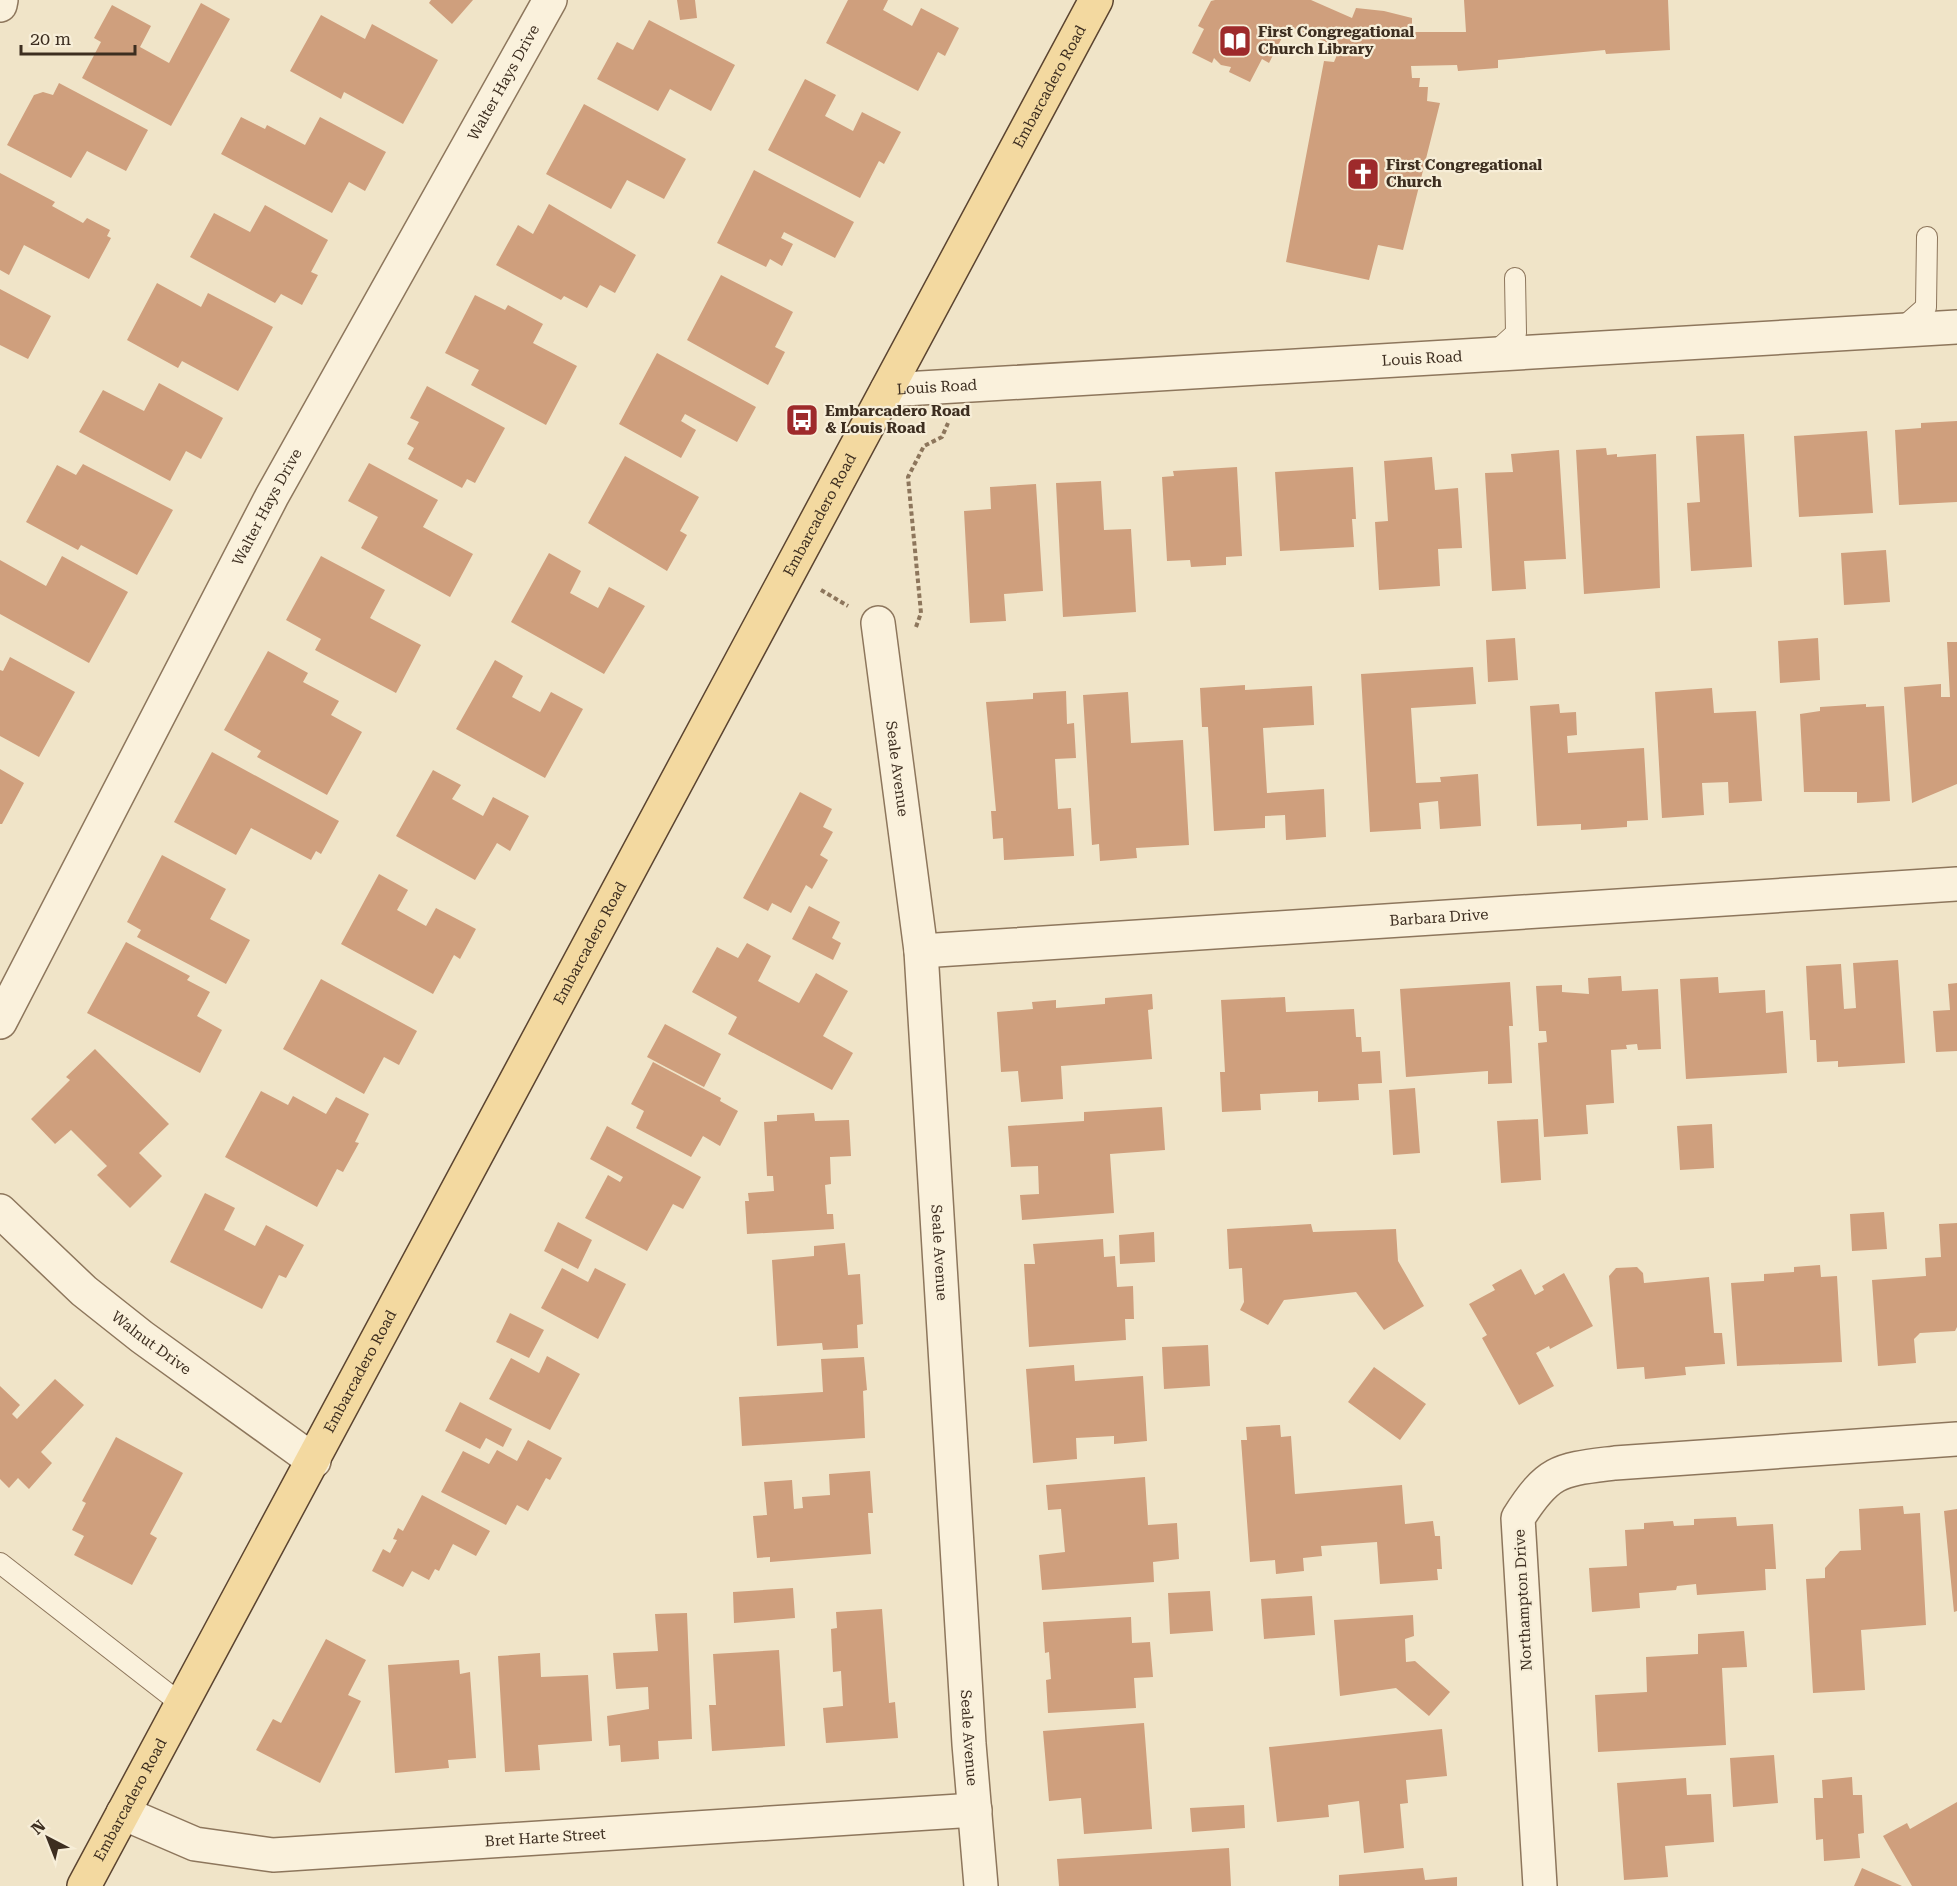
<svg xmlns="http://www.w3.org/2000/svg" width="1957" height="1886" font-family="'Roboto Serif',serif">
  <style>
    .building { fill: #cf9f7d }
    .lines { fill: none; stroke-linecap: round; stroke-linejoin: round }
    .service-casing { stroke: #8d765c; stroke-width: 22 }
    .minor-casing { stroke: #8d765c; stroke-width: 36 }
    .tertiary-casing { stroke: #8d765c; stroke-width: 36 }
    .primary-casing { stroke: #5b4430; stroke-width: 36 }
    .path { stroke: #8d765c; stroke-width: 4; stroke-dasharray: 4.5 3; stroke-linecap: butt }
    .service { stroke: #faf1dc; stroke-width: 20 }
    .minor { stroke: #faf1dc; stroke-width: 33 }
    .tertiary { stroke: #faf1dc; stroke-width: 33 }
    .primary { stroke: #f3d9a0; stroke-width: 33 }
    .labels { text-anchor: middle; stroke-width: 4.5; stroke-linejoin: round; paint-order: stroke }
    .poi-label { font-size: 15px; font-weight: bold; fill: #3d2e20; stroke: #f7eed8; text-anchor: start }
    .street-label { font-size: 15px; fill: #3d2e20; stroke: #f7eed8 }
  </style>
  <rect width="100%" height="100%" fill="#f0e4c8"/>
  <path class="building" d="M431 0H473L452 24 429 3Z
    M677 0H695L697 18 680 20Z
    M848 0H888L883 10 912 26 921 8 959 28 945 56 938 52 918 91 826 43Z
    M1215 0H1311L1352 18 1356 8 1384 11 1412 18V32H1466L1464 0H1668L1670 50 1606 54 1605 50 1498 60V68L1458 71 1457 65 1411 66 1412 78H1420L1419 87H1428L1427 101 1440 103 1403 250 1378 245 1369 280 1286 262 1324 61 1334 62 1340 48 1288 26 1269 63 1262 59 1250 82 1229 72 1231 67 1221 65 1214 58 1212 63 1192 53 1204 29 1198 26 1211 1Z
    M201 3 230 19 171 126 82 78 101 42 94 38 112 5 151 26 140 47 169 63Z
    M321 15 365 39 372 24 438 60 403 124 344 92 341 99 290 71Z
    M649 20 735 65 711 111 670 89 658 111 597 79 617 42 633 50Z
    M805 79 836 95 825 116 853 131 862 112 901 132 884 164 879 161 860 198 768 150Z
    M59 83 148 130 126 171 87 151 71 178 7 145 34 95 43 92 53 95Z
    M584 104 686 159 664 199 627 180 611 209 546 174Z
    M241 117 265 129 267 125 305 145 320 117 386 152 365 191 349 182 332 213 221 154Z
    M754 170 854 222 835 258 784 232 781 238 793 244 782 266 770 259 766 267 717 243Z
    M0 173 55 202 52 206 83 223 87 218 110 230 107 236 111 238 89 279 24 245 9 275 0 270Z
    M549 204 636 255 615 293 600 285 587 308 564 296 561 300 496 265 518 225 533 234Z
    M265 205 328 240 311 272 318 275 302 305 281 294 275 303 190 257 214 213 250 232Z
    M721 275 793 312 775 347 785 352 768 385 687 340Z
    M157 283 201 307 208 293 273 327 238 391 182 361 178 368 127 340Z
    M0 289 51 316 28 359 0 345Z
    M475 295 505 310 508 305 543 324 533 343 577 366 546 425 471 385 479 370 445 353Z
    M657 353 756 407 737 442 685 414 681 421 696 430 681 458 619 424Z
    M159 383 223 418 201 459 186 451 170 481 79 432 103 390 144 411Z
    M427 386 505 428 475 483 467 479 462 488 408 459 414 448 407 444 419 422 410 418Z
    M1957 421V502L1899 505 1895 430 1921 428V423Z
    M1867 431 1873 513 1799 517 1794 436Z
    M1744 434 1752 567 1691 571 1687 503 1700 502 1696 436Z
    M1606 448 1607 455 1617 454V457L1656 454 1660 588 1584 594 1576 450Z
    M1559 450 1566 559 1524 561 1526 589 1492 591 1485 473 1513 472 1511 454Z
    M625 456 699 497 680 531 687 535 667 571 588 523Z
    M1432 457 1435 490 1458 488 1462 548 1438 549 1440 586 1379 590 1375 522 1388 521 1384 461Z
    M369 463 438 500 423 527 473 554 450 597 361 548 378 517 348 501Z
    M83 464 173 510 137 575 81 545 78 550 26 522 57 465 76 475Z
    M1237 467 1242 556 1226 557V565L1191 567 1190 560 1167 561 1162 477 1174 476 1173 471Z
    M1353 467 1356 519H1352L1354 547 1280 551 1275 472Z
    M1101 481 1104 530 1131 529 1136 612 1063 617 1056 483Z
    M1036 484 1043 591 1004 594 1006 621 970 623 964 511 991 509 990 487Z
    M1886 550 1890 602 1844 605 1841 553Z
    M549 553 581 571 570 593 598 608 609 587 645 606 604 674 511 622Z
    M62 556 128 592 89 663 0 614V560L46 586Z
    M321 556 385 590 370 618 421 645 396 693 315 650 321 639 286 620Z
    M1515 638 1518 680 1488 682 1486 640Z
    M1818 638 1820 680 1780 683 1778 641Z
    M1947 642H1957V784L1912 803 1904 687 1941 684V697H1950Z
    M268 651 308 673 303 682 339 701 331 715 362 732 327 795 257 757 261 751 224 730Z
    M10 657 75 692 39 757 0 736V670L3 671Z
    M495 660 523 676 512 697 540 712 551 692 583 709 545 778 456 729Z
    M1473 667 1476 704 1411 708 1416 783 1441 782 1440 777 1478 774 1481 826 1440 829 1438 801 1419 803 1421 829 1370 832 1361 674Z
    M1245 685V690L1312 686 1314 725 1263 728 1267 793 1324 789 1326 837 1286 840 1285 815 1265 816V828L1214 831 1208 727H1202L1200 688Z
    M1712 688 1714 713 1756 711 1762 801 1729 803 1728 782 1702 783 1704 815 1662 818 1655 692Z
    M1066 691 1067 724 1074 723 1076 758 1055 759 1058 809 1071 808 1074 856 1004 860 1003 838 993 839 991 811H996L986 702 1033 699V693Z
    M1128 692 1131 743 1183 740 1189 845 1136 848 1137 858 1100 861 1099 844 1092 845 1083 695Z
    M1559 704 1560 713 1576 712 1577 735 1567 736 1568 753 1644 748 1648 820 1627 821V827L1581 830V824L1537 826 1530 706Z
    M1866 704V707L1884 706 1890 801 1857 803V792H1804L1800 714 1820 711V707Z
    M212 752 339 821 321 854 316 851 311 860 251 828 236 855 174 822Z
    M0 769 24 783 2 824H0Z
    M433 770 461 785 452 799 483 816 493 797 529 816 510 851 497 843 475 880 396 836Z
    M800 792 832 809 823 827 833 832 820 855 828 860 812 889 806 885 791 913 772 903 768 911 743 898Z
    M162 855 226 889 210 919 250 940 226 984 137 937 141 930 127 922Z
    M379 874 408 890 397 910 426 926 436 908 476 929 460 959 454 955 433 994 341 944Z
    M809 906 840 922 832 938 841 943 833 960 792 939Z
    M126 942 190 976 187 980 210 992 197 1016 222 1030 200 1073 87 1013Z
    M747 943 771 956 758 981 799 1003 816 973 848 991 823 1036 853 1053 832 1090 728 1034 737 1017 692 992 717 947 738 958Z
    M1898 960 1905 1063 1838 1067V1061L1817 1062 1816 1040H1810L1806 966 1841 964 1844 1009 1856 1008 1853 963Z
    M1621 976 1622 991 1658 989 1661 1049 1638 1050 1637 1044 1626 1045 1627 1049 1611 1050 1614 1103 1586 1105 1588 1134 1544 1137 1538 1043 1547 1042 1546 1031H1539L1536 986 1562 985V992L1589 994 1588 978Z
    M1718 977 1719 993 1765 990 1766 1013 1783 1011 1787 1073 1686 1079 1680 979Z
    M321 979 417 1031 399 1065 384 1057 364 1094 283 1049Z
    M1510 982 1513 1026H1509L1512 1083 1488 1084V1071L1406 1077 1400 989Z
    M1957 983V1051L1936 1052 1933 1011 1950 1010 1948 984Z
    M1152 994 1153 1009 1148 1010 1152 1059 1061 1066 1063 1099 1021 1102 1018 1071 1001 1072 997 1012 1033 1009 1032 1002 1056 1000V1008L1105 1004V998Z
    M1285 997 1286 1012 1354 1009 1356 1037H1361L1362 1052 1380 1051 1382 1083 1358 1084 1359 1100 1318 1102V1091L1260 1094 1261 1110 1222 1112 1220 1072H1225L1221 1000Z
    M665 1024 721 1054 704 1087 647 1057Z
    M95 1049 169 1124 139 1153 162 1176 130 1208 97 1175 107 1166 71 1130 55 1144 31 1119 70 1080 66 1077Z
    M653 1062 721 1098 720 1101 738 1111 720 1146 703 1136 691 1157 636 1128 644 1111 631 1104Z
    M1415 1088 1420 1153 1393 1155 1389 1090Z
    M261 1091 288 1105 293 1096 326 1114 336 1097 369 1114 355 1142 359 1143 343 1172 337 1169 317 1207 225 1157Z
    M1162 1107 1165 1150 1110 1154 1114 1213 1022 1220 1020 1195 1039 1194 1038 1166 1011 1167 1008 1126 1084 1121V1112Z
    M814 1113 815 1121 849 1120 851 1156 830 1157 831 1184 825 1185 827 1214H833L834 1229 747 1234 745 1201H749L748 1193 774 1191 773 1176H767L764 1122 777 1121V1115Z
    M1538 1119 1541 1180 1501 1183 1497 1121Z
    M1712 1124 1714 1168 1680 1170 1677 1126Z
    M607 1126 701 1177 683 1209 673 1204 647 1251 585 1218 608 1175 620 1182 623 1177 590 1159Z
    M205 1193 235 1208 224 1230 255 1246 266 1225 304 1245 286 1278 279 1275 262 1309 170 1262Z
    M1884 1212 1887 1249 1852 1251 1850 1214Z
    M558 1222 592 1240 578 1269 544 1251Z
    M1957 1223V1327L1955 1331 1920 1333 1914 1339 1916 1363 1878 1366 1872 1280 1926 1276 1925 1258 1941 1257 1939 1224Z
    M1311 1224 1313 1232 1396 1229 1398 1261 1424 1306 1384 1330 1356 1292 1284 1300 1268 1325 1240 1310 1244 1302 1242 1268 1229 1269 1227 1229Z
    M1154 1232 1155 1262 1120 1264 1119 1235Z
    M1103 1239 1104 1257 1115 1256 1117 1287 1133 1286 1134 1319H1125L1126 1340 1029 1347 1024 1264H1035L1033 1244Z
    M845 1243 848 1275 860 1274 863 1324 857 1325 858 1348 823 1350 822 1343 777 1346 772 1260 814 1256V1246Z
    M1820 1265 1821 1277 1837 1276 1842 1362 1737 1366 1731 1283 1764 1281V1274L1794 1272V1267Z
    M1637 1267 1643 1273 1644 1283 1709 1277 1714 1333H1722L1725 1364 1685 1367 1686 1375 1645 1379 1644 1367 1617 1369 1609 1276 1616 1268Z
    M562 1268 588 1282 595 1268 626 1284 598 1339 541 1308Z
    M1521 1269 1535 1295 1544 1290 1542 1286 1564 1273 1593 1326 1550 1349 1549 1346 1536 1353 1554 1386 1519 1405 1482 1338 1487 1335 1469 1304 1495 1290 1492 1285Z
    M510 1313 544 1330 529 1358 496 1342Z
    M1208 1345 1210 1386 1164 1389 1162 1347Z
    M547 1356 580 1374 550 1430 489 1399 511 1358 539 1373Z
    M864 1357 867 1390 863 1391 865 1438 742 1446 739 1397 823 1392 821 1359Z
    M1074 1365 1075 1381 1143 1376 1147 1441 1114 1444V1436L1076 1438 1077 1459 1033 1463 1026 1369Z
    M1374 1367 1426 1404 1400 1440 1348 1402Z
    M55 1379 84 1405 41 1452 52 1463 29 1489 18 1478 9 1488 0 1479V1386L20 1405 12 1414 17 1419Z
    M460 1402 512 1429 503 1447 486 1438 480 1449 445 1431Z
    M1280 1425 1281 1437 1291 1436 1295 1494 1402 1485 1405 1524 1433 1521 1435 1536H1440L1442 1569H1437L1438 1580 1380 1584 1377 1542 1321 1546 1322 1556 1303 1558 1304 1571 1276 1574 1275 1560 1250 1562 1241 1440H1247L1246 1427Z
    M116 1437 183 1473 150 1534 157 1538 132 1585 74 1555 84 1536 72 1530 86 1503 82 1501Z
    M528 1440 562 1458 550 1480 546 1478 528 1511 517 1505 506 1525 441 1492 463 1451 489 1464 497 1450 517 1461Z
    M870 1471 873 1513H868L871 1554 770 1562V1557L757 1558 753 1516 767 1515 764 1482 792 1480 794 1509 803 1508 802 1497 830 1495 829 1474Z
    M1145 1477 1148 1525 1177 1523 1179 1559 1153 1562 1154 1582 1042 1590 1039 1555 1065 1552 1061 1509 1048 1510 1046 1485Z
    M422 1495 490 1531 476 1556 453 1544 439 1571 435 1569 429 1580 412 1571 403 1587 372 1571 383 1549 390 1553 397 1540 393 1539 398 1528 403 1531Z
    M1903 1506 1904 1514 1920 1513 1926 1625 1861 1630 1865 1690 1813 1693 1806 1579 1825 1578V1568L1840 1551 1861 1550 1859 1509Z
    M1957 1509V1611L1954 1612 1944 1511Z
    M1736 1517 1737 1526 1773 1524 1776 1569H1765L1766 1590 1697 1595 1696 1584 1677 1586 1676 1590 1639 1593 1640 1608 1592 1612 1589 1568 1627 1566 1625 1530 1644 1529V1523L1673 1521 1674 1526 1694 1525V1519Z
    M793 1588 795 1618 734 1623 733 1592Z
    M1210 1591 1213 1631 1170 1634 1168 1593Z
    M1312 1596 1315 1635 1264 1639 1261 1599Z
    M882 1609 889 1703 895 1702 898 1738 826 1743 823 1708 843 1706 841 1671 833 1672 831 1629 837 1628 836 1612Z
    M687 1613 692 1739 658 1741 659 1759 621 1762 620 1745 609 1746 607 1716 649 1709 648 1687 616 1689 613 1653 658 1651 655 1614Z
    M1413 1615 1414 1636 1405 1639 1406 1662 1415 1661 1450 1692 1429 1716 1396 1688 1340 1696 1334 1620Z
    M1131 1617 1132 1643 1150 1642 1153 1677 1134 1678 1136 1708 1048 1713 1046 1680 1051 1679 1049 1652 1045 1653 1043 1622Z
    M1744 1631 1747 1667 1722 1668 1726 1745 1598 1752 1595 1695 1647 1692 1646 1657 1698 1654V1634Z
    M326 1639 366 1660 348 1695 361 1701 320 1783 256 1750 273 1719 281 1723Z
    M779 1650 785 1746 712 1751 709 1705H716L713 1654Z
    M540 1653 541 1677 588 1675 592 1741 538 1745 540 1770 505 1772 498 1656Z
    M459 1660 460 1674 470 1672 476 1758 448 1760 449 1768 395 1773 388 1665Z
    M1144 1723 1152 1829 1084 1834 1081 1798 1049 1801 1043 1731Z
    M1442 1729 1447 1776 1406 1780 1408 1803 1400 1804 1404 1848 1364 1853 1359 1801 1328 1805 1329 1817 1277 1822 1269 1747Z
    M1774 1755 1778 1803 1733 1807 1730 1758Z
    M1852 1777 1853 1795H1862L1864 1833 1858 1834 1860 1858 1824 1861 1823 1839 1816 1840 1814 1798H1823L1822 1780Z
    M1686 1778 1687 1795 1711 1794 1714 1842 1665 1846 1668 1877 1624 1880 1617 1783Z
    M1957 1802V1886H1912L1883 1836 1907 1823 1910 1829Z
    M1244 1805 1245 1828 1192 1832 1190 1808Z
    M1229 1848 1231 1886H1059L1057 1859Z
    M1423 1868 1425 1880 1457 1877V1886H1339V1875Z
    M1862 1868 1902 1886H1854Z"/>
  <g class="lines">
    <g class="service-casing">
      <path id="service" d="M1900 330 1926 307 1927 237
        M1493 354 1516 333 1515 278
        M0 1563 180 1703"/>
    </g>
    <g class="minor-casing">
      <g id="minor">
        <path d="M0 5 1 0"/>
        <path id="s1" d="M878 623 921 951 969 1744 981 1886"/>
        <path id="s2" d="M921 951 1957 884"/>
        <path id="s3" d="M0 1022 272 496 550 0"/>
        <path id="s4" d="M0 1211 84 1291 142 1337 314 1461"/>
        <path id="s5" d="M123 1813 195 1844 273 1855 975 1810"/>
        <path d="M1540 1886 1518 1518C1549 1469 1560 1470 1615 1463L1957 1439"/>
      </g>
    </g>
    <g class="tertiary-casing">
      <g id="tertiary">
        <path id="s6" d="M887 390 1957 327"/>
      </g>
    </g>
    <g class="primary-casing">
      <g id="primary">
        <path id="s7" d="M84 1886 1096 0"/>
      </g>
    </g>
    <path class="path" d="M821 590 848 606
      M916 627 921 613 908 477 924 446 942 437 948 423"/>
    <use href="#service" class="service"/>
    <use href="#minor" class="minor"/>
    <use href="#tertiary" class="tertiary"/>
    <use href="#primary" class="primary"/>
  </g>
  <defs>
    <g id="library-square" transform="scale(1.725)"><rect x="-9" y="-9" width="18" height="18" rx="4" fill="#9e2a2b" stroke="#f7eed8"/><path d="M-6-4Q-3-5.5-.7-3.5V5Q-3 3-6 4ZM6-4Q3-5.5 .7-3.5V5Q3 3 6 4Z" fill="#fff"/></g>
    <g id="church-square" transform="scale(1.725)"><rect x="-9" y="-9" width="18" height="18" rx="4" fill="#9e2a2b" stroke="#f7eed8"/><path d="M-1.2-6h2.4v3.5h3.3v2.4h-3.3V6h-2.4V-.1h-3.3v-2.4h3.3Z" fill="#fff"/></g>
    <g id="bus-square" transform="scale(1.725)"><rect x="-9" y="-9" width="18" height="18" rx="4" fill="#9e2a2b" stroke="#f7eed8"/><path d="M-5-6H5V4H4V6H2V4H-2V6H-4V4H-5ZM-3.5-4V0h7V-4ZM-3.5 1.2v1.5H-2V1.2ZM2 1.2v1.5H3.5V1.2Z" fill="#fff"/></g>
  </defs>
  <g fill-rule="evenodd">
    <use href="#library-square" x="1235" y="41"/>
    <use href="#church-square" x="1363" y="174"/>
    <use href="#bus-square" x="802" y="420"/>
  </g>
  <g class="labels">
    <g class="poi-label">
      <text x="1258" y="37">First Congregational<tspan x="1258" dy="17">Church Library</tspan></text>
      <text x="1386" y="170">First Congregational<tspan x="1386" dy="17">Church</tspan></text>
      <text x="825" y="416">Embarcadero Road<tspan x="825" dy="17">&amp; Louis Road</tspan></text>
    </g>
    <g class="street-label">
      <text dy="5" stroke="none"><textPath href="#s3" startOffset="1066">Walter Hays Drive</textPath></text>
      <text dy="5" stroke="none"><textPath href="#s7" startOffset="2042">Embarcadero Road</textPath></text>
      <text dy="5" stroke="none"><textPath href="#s6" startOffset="536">Louis Road</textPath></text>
      <text dy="5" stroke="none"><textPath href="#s6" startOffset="50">Louis Road</textPath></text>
      <text dy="5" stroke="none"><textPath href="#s3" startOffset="580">Walter Hays Drive</textPath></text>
      <text dy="5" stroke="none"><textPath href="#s7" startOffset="1556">Embarcadero Road</textPath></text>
      <text dy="5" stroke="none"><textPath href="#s1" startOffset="147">Seale Avenue</textPath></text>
      <text dy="5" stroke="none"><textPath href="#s2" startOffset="519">Barbara Drive</textPath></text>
      <text dy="5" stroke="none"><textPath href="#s7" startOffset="1070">Embarcadero Road</textPath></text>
      <text dy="5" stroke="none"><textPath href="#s1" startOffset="633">Seale Avenue</textPath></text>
      <text dy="5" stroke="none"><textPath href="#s4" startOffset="201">Walnut Drive</textPath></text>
      <text dy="5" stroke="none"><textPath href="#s7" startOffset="584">Embarcadero Road</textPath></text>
      <text transform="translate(1523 1600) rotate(-93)" y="5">Northampton Drive</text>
      <text dy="5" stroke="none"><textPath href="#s1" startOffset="1119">Seale Avenue</textPath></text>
      <text dy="5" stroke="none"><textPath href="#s7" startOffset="98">Embarcadero Road</textPath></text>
      <text dy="5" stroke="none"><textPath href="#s5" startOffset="430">Bret Harte Street</textPath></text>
    </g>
  </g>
  <g transform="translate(48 1838) rotate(318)" stroke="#f7eed8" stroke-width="4.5" paint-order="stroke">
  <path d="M0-4.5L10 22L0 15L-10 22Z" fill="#3d2e20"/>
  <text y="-9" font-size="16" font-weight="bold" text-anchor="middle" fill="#3d2e20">N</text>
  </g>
  <path d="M21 45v9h114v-9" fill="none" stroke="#3d2e20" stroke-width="3"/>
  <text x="30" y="45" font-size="18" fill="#3d2e20" stroke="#f7eed8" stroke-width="4.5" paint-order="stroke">20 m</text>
</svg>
